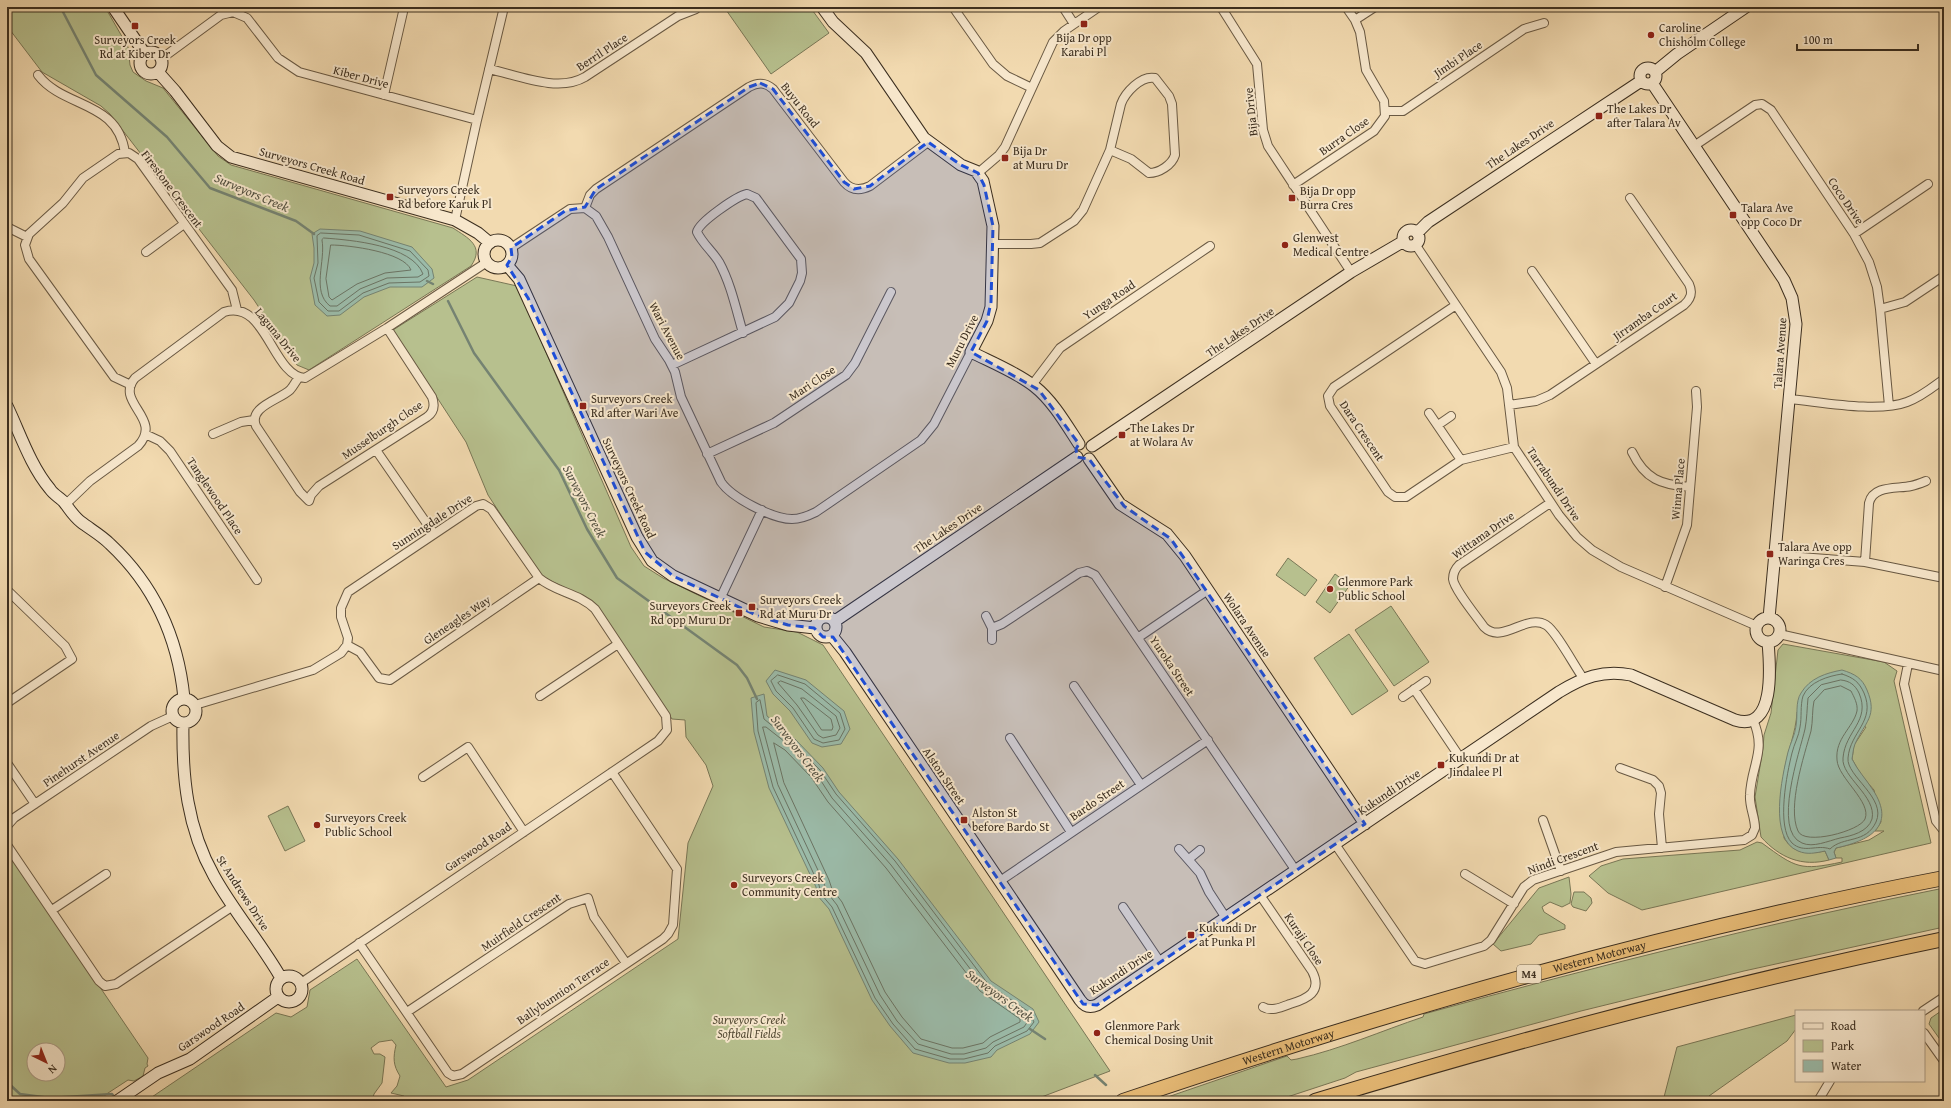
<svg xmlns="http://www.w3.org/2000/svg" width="1951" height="1108" font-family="'Gentium Book Plus',serif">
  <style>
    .green { fill: #b7c08e; stroke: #797756; fill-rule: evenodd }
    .water { fill: #9bbba9; stroke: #758372 }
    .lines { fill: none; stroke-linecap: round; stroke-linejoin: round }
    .shore { stroke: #6b7464; stroke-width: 1 }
    .stream { stroke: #758372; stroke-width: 2.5 }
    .street-casing { stroke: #695943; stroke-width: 10 }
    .secondary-casing { stroke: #3b2e1f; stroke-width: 13 }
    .highway-casing { stroke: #3b2e1f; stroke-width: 16 }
    .street { stroke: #f7e7cc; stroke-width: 8 }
    .secondary { stroke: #f7e7cc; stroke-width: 11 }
    .highway { stroke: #e9bd78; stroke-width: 14 }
    .marked { fill: #1d4ed8; fill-opacity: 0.2; stroke: #1d4ed8; stroke-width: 3; stroke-dasharray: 8 5; stroke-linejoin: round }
    .poi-dot { fill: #8f2418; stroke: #f7e7cc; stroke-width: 1.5 }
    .labels { text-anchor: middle; stroke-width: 4; stroke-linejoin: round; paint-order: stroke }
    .shield { fill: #f7e7cc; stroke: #736653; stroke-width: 1 }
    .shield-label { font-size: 11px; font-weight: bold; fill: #3b2e1f }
    .poi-label { font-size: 12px; fill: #3b2e1f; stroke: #f7e7cc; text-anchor: start }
    .street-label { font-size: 12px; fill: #3b2e1f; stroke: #f7e7cc }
    .park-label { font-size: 12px; font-style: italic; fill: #544b35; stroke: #f7e7cc }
    .water-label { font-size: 13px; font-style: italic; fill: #535142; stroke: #f7e7cc }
  </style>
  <rect width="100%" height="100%" fill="#f2dab0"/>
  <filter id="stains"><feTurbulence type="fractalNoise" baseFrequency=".005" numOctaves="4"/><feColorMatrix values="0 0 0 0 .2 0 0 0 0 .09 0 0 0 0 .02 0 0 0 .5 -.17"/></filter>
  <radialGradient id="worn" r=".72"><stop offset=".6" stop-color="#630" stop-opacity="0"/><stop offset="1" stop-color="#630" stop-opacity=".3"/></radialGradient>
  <path class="green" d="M7 7H105L128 47 130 65 133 72 146 81 163 88 218 156 231 165 453 228C468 238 485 246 471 266L309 370 297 365 254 300 110 114 101 106 42 72 7 26Z
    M724 7H810L829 33 771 74Z
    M477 277 517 286 631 547 644 566 663 578 764 627 797 632 823 645 1110 1071 1031 1101H407L404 1096 391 1093 397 1086 400 1076C393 1065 393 1058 396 1045L392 1040 379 1042 371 1048 374 1054H380L385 1057 382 1083 374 1094 372 1101H146L276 1013 291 1017 307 1007 310 990 357 959 446 1087 468 1080 678 939 688 843 713 786 706 765 686 737 685 720 672 719 597 606 592 601 541 576 488 495 466 442 393 330Z
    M1288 558 1317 580 1305 596 1276 575Z
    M1335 574 1350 585 1330 613 1316 602Z
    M1391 606 1429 662 1394 686 1355 630Z
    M1349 634 1388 691 1352 715 1314 658Z
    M1783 644 1884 662 1897 671 1894 681 1931 843 1642 910 1608 893 1589 876 1601 866 1623 859 1740 850 1757 842 1762 843C1796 868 1800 871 1842 862V858H1836L1834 852 1836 848 1869 840 1884 831H1875L1881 822 1874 790 1861 775 1852 759 1854 745 1866 727 1797 712C1796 733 1787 752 1784 773 1781 794 1784 817 1784 838 1794 854 1808 854 1825 851L1829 860C1802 867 1780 858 1761 837L1755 797 1763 748 1764 735 1771 713 1778 650Z
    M288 806 305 841 285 851 268 816Z
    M7 850 148 1058 147 1064 148 1066 145 1068 143 1076 134 1081 128 1080 105 1095V1098L101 1101H7ZM34 1050H58V1074H34Z
    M1569 877 1571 894 1570 903 1562 907 1550 902 1542 907 1544 912 1565 925V929L1539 935 1531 944 1501 951 1493 944 1539 888Z
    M1944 888V927L1744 971 1581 1011 1356 1072 1345 1078 1275 1101H1156L1287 1056 1291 1060 1297 1059C1341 1049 1381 1031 1423 1017L1424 1014C1596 966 1769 923 1944 888Z
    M1574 892H1584L1591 898 1592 903 1586 911 1573 907 1571 904Z
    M1944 1009V1045L1929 1024 1931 1018Z
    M1796 1015V1029L1787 1041 1709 1096 1704 1101H1663L1677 1047Z"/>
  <path class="water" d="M320 229 360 231 412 247 432 269 434 278 422 287H390L364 297 340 315 327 316 315 305 310 278 314 263V248L312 234Z
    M775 670 806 680 844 711 850 729 841 744 822 747 812 743 790 711 773 694 766 681Z
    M1842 670C1855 674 1862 678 1867 690 1878 716 1865 722 1855 744 1853 749 1853 754 1852 759 1858 771 1866 779 1873 790 1897 827 1868 841 1836 848L1834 852 1836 858 1829 860 1825 851C1816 853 1807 855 1798 851 1768 839 1782 777 1788 752 1790 744 1795 735 1796 726 1798 716 1795 702 1801 693 1810 678 1826 673 1842 670Z
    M764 694 767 716 795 739 823 768 839 792 898 859 991 981 1033 1009 1039 1022 1030 1034 997 1050 991 1057 965 1063H949L913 1053 890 1026 872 1000 829 909 817 895 816 887 769 788 754 732 751 698Z"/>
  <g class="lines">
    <path class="shore" d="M321 233 359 235 410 251 428 270 429 276 420 282 389 283 363 293 339 311H328L319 302 314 278 318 263 317 236Z
      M324 238C351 240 412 245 423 274L418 277 387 278 360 289 337 306H330C311 291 326 261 322 240Z
      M331 245C349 245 404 252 411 270L385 273 357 284 332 300 329 297 326 279Z
      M1842 674C1854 678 1859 682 1864 693 1876 721 1850 732 1848 758 1846 776 1887 798 1876 822 1866 844 1843 836 1830 849 1817 844 1804 854 1792 843 1776 827 1787 773 1792 753 1794 744 1799 736 1800 727 1802 717 1800 706 1803 696 1809 682 1828 676 1842 674Z
      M778 675 805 684 840 713 845 729 839 740 823 743 814 739 793 708 776 691 771 681Z
      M1841 680C1850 681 1855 685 1859 693 1871 721 1845 731 1843 758 1841 777 1877 796 1872 819 1868 832 1851 836 1840 838 1828 841 1813 848 1802 843 1772 831 1800 751 1805 729 1807 719 1807 708 1808 698L1821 685Z
      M781 681 802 689 836 716 840 728 836 735 823 738 818 735 797 705 778 683Z
      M1841 686 1851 691C1854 697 1858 704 1857 711 1853 728 1835 738 1837 760 1838 778 1872 802 1865 819 1860 831 1804 846 1798 831 1787 807 1804 756 1811 731 1813 721 1812 710 1814 701L1824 690Z
      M801 698H804L831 719 833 727 832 730H822Z
      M760 700 764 719 792 742 820 770 836 794 895 861 988 984 1029 1012 1034 1022 1027 1031 995 1046 988 1053 964 1059H950L915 1049 893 1024 875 998 832 907 821 894 819 885 773 787 758 731 756 703Z
      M763 727H766L789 745 816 773 832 798 891 865 984 987 1026 1016 1028 1021 1024 1027 993 1042 986 1048 964 1054H951L918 1044 897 1021 880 995 837 905 826 891 824 883 778 785Z
      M774 743 785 750 811 777 828 802 886 868 980 991 1020 1019V1022L990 1037 983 1043 963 1048H952L921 1039 902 1017 885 992 842 902 832 889 829 880 784 783Z"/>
    <path class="stream" d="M62 7V10L96 75 167 137 210 188 296 221 314 234
      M427 281 433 284
      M448 301 474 353 559 470 587 529 617 578 737 665 747 678 757 699
      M1030 1029 1045 1039
      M1095 1075 1106 1085
      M7 1082 20 1094 50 1098 112 1094 115 1098"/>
    <g class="street-casing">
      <path id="street" d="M953 7 993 64 1007 76 1032 88
        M1063 7 1074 24
        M1221 7 1257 64 1263 130 1268 146 1351 272
        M1355 20 1375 7
        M161 59 221 15 233 12 247 18 278 58 299 72 477 120 504 7
        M489 69C517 75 558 93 585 77L678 16 696 9
        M38 75C64 109 118 100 125 153
        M384 95 403 12V7
        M1386 111H1403L1524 29 1544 23
        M1694 146 1755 105 1762 104 1771 110 1854 234 1869 262 1877 287 1880 309 1889 406
        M978 173 999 155 1005 147 1053 42 1064 31 1099 7
        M1293 185 1374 131 1385 116 1384 101 1366 70 1360 32 1355 20 1346 7
        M585 208 590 195 596 189 749 87C758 82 765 82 773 89L844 182C851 190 860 191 870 186L928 142
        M455 220 477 120
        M7 227 27 237
        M1854 234 1928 184
        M992 244H1031L1040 243 1074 221 1083 210 1110 150 1121 104C1125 93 1141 75 1155 78L1169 96 1172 104 1175 155C1172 165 1159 173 1149 173L1131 159 1110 150
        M1415 244 1501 372 1507 388 1514 447 1559 515 1577 537 1592 550 1621 567 1757 626
        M511 248 570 209 585 208 596 216 608 237 655 339 669 360 675 372 681 397 721 482C732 498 773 519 792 519 800 519 808 516 816 512L921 440 934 424 971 352
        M146 252 184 224
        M1532 271 1596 364
        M1456 305 1334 387 1328 396 1330 406 1388 492 1395 497H1406L1461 460 1514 447
        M1880 309 1905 302 1944 276
        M672 365 775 317 789 303 800 281 802 273 801 259 756 198 747 194C737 196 699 222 697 232 702 243 713 252 719 262 731 284 736 309 743 333
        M299 377C296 381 293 387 290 390 279 400 248 407 256 426L300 492 309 501 311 495 319 486 427 417C434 412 435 405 432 397L387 328
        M131 385 114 377 29 259 25 245 29 234 63 203 83 178 118 154 129 153 138 159 232 290 237 310
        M1032 385 1060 348 1210 246
        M1790 399C1822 402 1878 413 1907 402 1921 397 1933 387 1944 379
        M1509 405 1536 401 1550 395 1684 305C1691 299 1693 293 1689 284L1630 198
        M1429 413 1461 460
        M1438 425 1451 416
        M145 434 160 441 170 451 257 580
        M213 434 241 422 254 420
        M376 450 434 534
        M1632 452C1645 479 1661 485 1690 487
        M707 454 774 423 846 375 855 363 891 292
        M1550 503 1459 565C1455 569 1453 573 1453 579 1454 589 1477 617 1484 627 1502 645 1526 613 1546 625 1556 631 1575 667 1583 678
        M66 504 90 481 138 446C164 418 114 403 135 378L224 312C266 298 272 376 305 378L387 328 487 262
        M1775 555 1865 562 1944 578
        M1865 562 1869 503C1873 485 1897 489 1911 486 1916 485 1921 483 1926 481
        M1665 587 1687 525 1697 407 1696 391
        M7 590 65 646 72 659 7 703
        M721 597 762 510
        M986 616 992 628V640
        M992 628 1002 624 1079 573 1087 571 1095 575 1296 871
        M1779 634 1944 671
        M1139 637 1208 590
        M347 645 360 652 379 678 390 680 539 578
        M1908 664 1904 684 1936 821 1944 831
        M1074 686 1141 785
        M1414 689 1461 759
        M540 696 618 644
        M1403 697 1426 681
        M195 705 313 670 341 653 347 645 348 638 341 617V608L348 592 476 506 483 504 491 509 539 578C555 592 579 593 595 609L666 716 667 730 658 741 301 983
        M1010 738 1071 832
        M7 763 35 804
        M1620 768 1653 780 1659 786 1661 793 1659 814 1662 848
        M423 777 468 747 524 832
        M1543 820 1561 871
        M7 826 14 818 151 726 173 716
        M1335 844 1415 961 1425 964 1484 946 1491 940 1524 887 1533 880 1616 852 1744 840 1752 835 1755 828C1755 817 1749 806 1750 795 1751 765 1767 751 1753 720
        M7 845 99 981 105 986 116 984 233 906
        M1179 849 1200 873 1209 892 1226 918
        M1189 859 1200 850
        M1465 874 1514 904
        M1000 881 1208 740
        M1260 895 1312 971C1323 992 1307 999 1290 1004 1282 1007 1271 1012 1263 1007
        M1123 907 1160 962
        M52 910 106 874
        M359 943 448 1073 453 1076 462 1074 663 939 668 934 673 925 677 869 612 772
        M1923 1011 1944 997
        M407 1012 569 904 588 898 594 917 626 963
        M1924 1033 1944 1061
        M1818 1101 1830 1081"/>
    </g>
    <g class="secondary-casing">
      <path id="secondary" d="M113 7 145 54
        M822 7 833 22 866 53 924 138 961 165 976 171 983 181 993 226 991 307 987 321 971 352C991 362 1016 372 1034 386 1053 401 1066 424 1079 444
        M140 63a11 11 0 1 1 22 0a11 11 0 1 1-22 0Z
        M1640 76a8 8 0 1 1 16 0a8 8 0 1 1-16 0Z
        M158 72 175 91 217 146 231 157 455 220 478 233 490 243
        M1655 72 1677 54 1746 7
        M1652 83 1784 280 1792 298 1796 324 1769 618
        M1403 238a8 8 0 1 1 16 0a8 8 0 1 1-16 0Z
        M1417 233 1428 222 1641 81
        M484 254a14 14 0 1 1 28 0a14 14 0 1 1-28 0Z
        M507 265 519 279 637 537 652 561 673 576 758 616 788 625 815 628
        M7 406C20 433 30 465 50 489 53 494 59 497 63 501 69 508 73 516 81 522 90 529 101 535 110 544 154 585 178 638 184 698
        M1092 446 1351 272 1404 241
        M1089 459 1120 504 1167 534 1185 556 1365 824
        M816 627a10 10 0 1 1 20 0a10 10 0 1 1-20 0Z
        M1756 630a12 12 0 1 1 24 0a12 12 0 1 1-24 0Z
        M835 621 1077 457
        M832 636 845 652 1080 1000C1085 1007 1090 1008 1097 1005L1559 692C1582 678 1603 669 1631 675L1735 720C1776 733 1770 665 1768 642
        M172 711a12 12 0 1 1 24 0a12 12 0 1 1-24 0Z
        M183 723C182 777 187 828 214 876 234 912 261 943 281 978
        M276 989a13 13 0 1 1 26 0a13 13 0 1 1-26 0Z
        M117 1101 158 1073 190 1059 278 997"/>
    </g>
    <g class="highway-casing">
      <g id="highway">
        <path id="s1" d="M1123 1101C1392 1010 1665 931 1944 878"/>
        <path d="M1315 1101C1523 1038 1732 983 1944 939"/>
      </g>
    </g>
    <use href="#street" class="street"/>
    <use href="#secondary" class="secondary"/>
    <use href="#highway" class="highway"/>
  </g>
  <path class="marked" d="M760 83 773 89 844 182 854 189 870 186 928 142 961 165 978 173 984 185 993 226 991 302 987 321 971 352 1039 390 1079 444 1076 449 1077 457 1089 459 1124 506 1171 539 1365 824 1097 1005 1083 1004 833 637H823L814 628 788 625 758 616 673 576 645 552 528 298 507 265 512 257 511 248 565 211 585 207 596 189 749 87Z"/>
  <g class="poi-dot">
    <rect x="1080" y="20" width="8" height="8" rx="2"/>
    <rect x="131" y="22" width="8" height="8" rx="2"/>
    <circle cx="1651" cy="35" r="4"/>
    <rect x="1595" y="112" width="8" height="8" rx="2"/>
    <rect x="1001" y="154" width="8" height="8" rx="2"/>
    <rect x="386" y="193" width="8" height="8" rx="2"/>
    <rect x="1288" y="194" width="8" height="8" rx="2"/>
    <rect x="1729" y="211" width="8" height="8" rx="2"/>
    <circle cx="1285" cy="245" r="4"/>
    <rect x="579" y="402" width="8" height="8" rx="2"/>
    <rect x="1118" y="431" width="8" height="8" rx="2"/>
    <rect x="1766" y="550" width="8" height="8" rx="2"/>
    <circle cx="1330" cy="589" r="4"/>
    <rect x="748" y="603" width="8" height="8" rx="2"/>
    <rect x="735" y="609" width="8" height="8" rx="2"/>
    <rect x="1437" y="761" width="8" height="8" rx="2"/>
    <rect x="960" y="816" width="8" height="8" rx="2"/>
    <circle cx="317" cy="825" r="4"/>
    <circle cx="734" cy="885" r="4"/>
    <rect x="1187" y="931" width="8" height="8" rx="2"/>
    <circle cx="1097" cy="1033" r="4"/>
  </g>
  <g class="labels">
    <rect class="shield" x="1517" y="965" width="24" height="18" rx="3"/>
    <g class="shield-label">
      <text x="1529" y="978">M4</text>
    </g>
    <g class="poi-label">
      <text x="1659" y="32">Caroline<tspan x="1659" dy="14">Chisholm College</tspan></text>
      <text x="1084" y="42" text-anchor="middle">Bija Dr opp<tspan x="1084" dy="14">Karabi Pl</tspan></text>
      <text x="135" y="44" text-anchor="middle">Surveyors Creek<tspan x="135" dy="14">Rd at Kiber Dr</tspan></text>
      <text x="1607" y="113">The Lakes Dr<tspan x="1607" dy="14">after Talara Av</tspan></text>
      <text x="1013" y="155">Bija Dr<tspan x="1013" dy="14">at Muru Dr</tspan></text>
      <text x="398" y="194">Surveyors Creek<tspan x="398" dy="14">Rd before Karuk Pl</tspan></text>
      <text x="1300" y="195">Bija Dr opp<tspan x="1300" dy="14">Burra Cres</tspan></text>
      <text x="1741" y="212">Talara Ave<tspan x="1741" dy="14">opp Coco Dr</tspan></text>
      <text x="1293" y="242">Glenwest<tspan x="1293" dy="14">Medical Centre</tspan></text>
      <text x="591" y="403">Surveyors Creek<tspan x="591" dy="14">Rd after Wari Ave</tspan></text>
      <text x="1130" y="432">The Lakes Dr<tspan x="1130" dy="14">at Wolara Av</tspan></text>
      <text x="1778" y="551">Talara Ave opp<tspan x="1778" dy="14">Waringa Cres</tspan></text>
      <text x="1338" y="586">Glenmore Park<tspan x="1338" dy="14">Public School</tspan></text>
      <text x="760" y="604">Surveyors Creek<tspan x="760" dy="14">Rd at Muru Dr</tspan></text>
      <text x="731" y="610" text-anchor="end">Surveyors Creek<tspan x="731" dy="14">Rd opp Muru Dr</tspan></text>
      <text x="1449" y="762">Kukundi Dr at<tspan x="1449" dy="14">Jindalee Pl</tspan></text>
      <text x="972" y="817">Alston St<tspan x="972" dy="14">before Bardo St</tspan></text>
      <text x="325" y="822">Surveyors Creek<tspan x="325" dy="14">Public School</tspan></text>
      <text x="742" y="882">Surveyors Creek<tspan x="742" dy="14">Community Centre</tspan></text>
      <text x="1199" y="932">Kukundi Dr<tspan x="1199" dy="14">at Punka Pl</tspan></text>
      <text x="1105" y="1030">Glenmore Park<tspan x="1105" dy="14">Chemical Dosing Unit</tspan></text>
    </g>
    <g class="street-label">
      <text transform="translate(602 52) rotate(-33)" y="4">Berril Place</text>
      <text transform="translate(1458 59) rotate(-34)" y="4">Jimbi Place</text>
      <text transform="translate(361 77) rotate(15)" y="4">Kiber Drive</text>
      <text transform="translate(800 105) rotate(52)" y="4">Buyu Road</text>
      <text transform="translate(1251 112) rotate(-96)" y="4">Bija Drive</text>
      <text transform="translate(1344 136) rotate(-35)" y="4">Burra Close</text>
      <text transform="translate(1520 144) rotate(-34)" y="4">The Lakes Drive</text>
      <text transform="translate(312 166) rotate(16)" y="4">Surveyors Creek Road</text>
      <text transform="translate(172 189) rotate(53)" y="4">Firestone Crescent</text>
      <text transform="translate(1846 201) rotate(56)" y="4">Coco Drive</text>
      <text transform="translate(1109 300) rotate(-34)" y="4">Yunga Road</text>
      <text transform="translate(1645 316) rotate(-35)" y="4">Jirramba Court</text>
      <text transform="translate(667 331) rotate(62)" y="4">Wari Avenue</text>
      <text transform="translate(1240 332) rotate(-34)" y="4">The Lakes Drive</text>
      <text transform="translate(278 335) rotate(51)" y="4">Laguna Drive</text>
      <text transform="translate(962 341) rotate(-63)" y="4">Muru Drive</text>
      <text transform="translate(1780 353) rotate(-86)" y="4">Talara Avenue</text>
      <text transform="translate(812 383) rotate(-34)" y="4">Mari Close</text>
      <text transform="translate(382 430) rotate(-34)" y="4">Musselburgh Close</text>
      <text transform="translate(1362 431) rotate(56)" y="4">Dara Crescent</text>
      <text transform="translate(1554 484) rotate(56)" y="4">Tarrabundi Drive</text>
      <text transform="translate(629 488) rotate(65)" y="4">Surveyors Creek Road</text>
      <text transform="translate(1678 489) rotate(-85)" y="4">Winna Place</text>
      <text transform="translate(215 496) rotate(56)" y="4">Tanglewood Place</text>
      <text transform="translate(432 522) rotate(-33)" y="4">Sunningdale Drive</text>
      <text transform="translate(948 528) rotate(-34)" y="4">The Lakes Drive</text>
      <text transform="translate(1483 535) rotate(-35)" y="4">Wittama Drive</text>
      <text transform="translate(457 620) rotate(-34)" y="4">Gleneagles Way</text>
      <text transform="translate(1247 625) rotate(56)" y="4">Wolara Avenue</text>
      <text transform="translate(1172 666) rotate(56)" y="4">Yuroka Street</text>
      <text transform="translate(81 759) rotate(-34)" y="4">Pinehurst Avenue</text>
      <text transform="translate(944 776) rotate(56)" y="4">Alston Street</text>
      <text transform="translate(1389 792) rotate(-34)" y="4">Kukundi Drive</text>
      <text transform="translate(1097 800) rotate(-34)" y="4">Bardo Street</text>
      <text transform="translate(478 847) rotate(-34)" y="4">Garswood Road</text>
      <text transform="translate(1563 858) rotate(-20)" y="4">Nindi Crescent</text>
      <text transform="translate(243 893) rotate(57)" y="4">St Andrews Drive</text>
      <text transform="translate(521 922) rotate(-34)" y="4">Muirfield Crescent</text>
      <text transform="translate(1304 939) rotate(56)" y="4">Kuraji Close</text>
      <text dy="4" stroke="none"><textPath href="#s1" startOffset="498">Western Motorway</textPath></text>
      <text transform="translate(1121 972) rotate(-33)" y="4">Kukundi Drive</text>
      <text transform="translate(563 991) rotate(-34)" y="4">Ballybunnion Terrace</text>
      <text transform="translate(211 1027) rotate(-34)" y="4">Garswood Road</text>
      <text dy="4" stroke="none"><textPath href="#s1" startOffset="174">Western Motorway</textPath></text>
    </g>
    <g class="park-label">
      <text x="749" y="1024">Surveyors Creek<tspan x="749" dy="14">Softball Fields</tspan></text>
    </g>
    <g class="water-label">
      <text transform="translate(252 192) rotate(23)" y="5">Surveyors Creek</text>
      <text transform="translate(585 501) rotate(63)" y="5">Surveyors Creek</text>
      <text transform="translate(798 748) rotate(53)" y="5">Surveyors Creek</text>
      <text transform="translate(1000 995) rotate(36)" y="5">Surveyors Creek</text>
    </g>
  </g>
  <rect width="1951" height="1108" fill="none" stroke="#f2dab0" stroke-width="24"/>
  <rect x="8" y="8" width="1935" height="1092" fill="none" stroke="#3b2e1f" stroke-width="2"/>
  <rect x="12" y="12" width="1927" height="1084" fill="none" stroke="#3b2e1f"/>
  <rect x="1795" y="1010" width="130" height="72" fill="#f7e7cc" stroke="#ac9d87"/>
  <rect x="1803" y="1023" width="20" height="6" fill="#f7e7cc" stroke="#ac9d87"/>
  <text x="1831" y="1030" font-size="12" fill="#3b2e1f">Road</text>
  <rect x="1803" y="1040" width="20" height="12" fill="#b7c08e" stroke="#ac9d87"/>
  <text x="1831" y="1050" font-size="12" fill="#3b2e1f">Park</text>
  <rect x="1803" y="1060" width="20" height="12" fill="#9bbba9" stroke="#ac9d87"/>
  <text x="1831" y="1070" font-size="12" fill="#3b2e1f">Water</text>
  <g transform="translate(46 1062) rotate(137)"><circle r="19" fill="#f7e7cc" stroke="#ac9d87"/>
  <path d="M0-3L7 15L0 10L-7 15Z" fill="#8f2418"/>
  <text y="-6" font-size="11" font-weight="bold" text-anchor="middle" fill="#3b2e1f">N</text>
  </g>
  <path d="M1797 44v6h121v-6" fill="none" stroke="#3b2e1f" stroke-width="2"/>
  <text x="1803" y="44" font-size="12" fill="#3b2e1f" stroke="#f7e7cc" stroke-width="3" paint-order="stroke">100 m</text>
  <rect width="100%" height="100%" filter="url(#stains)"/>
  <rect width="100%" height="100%" fill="url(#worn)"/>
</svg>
